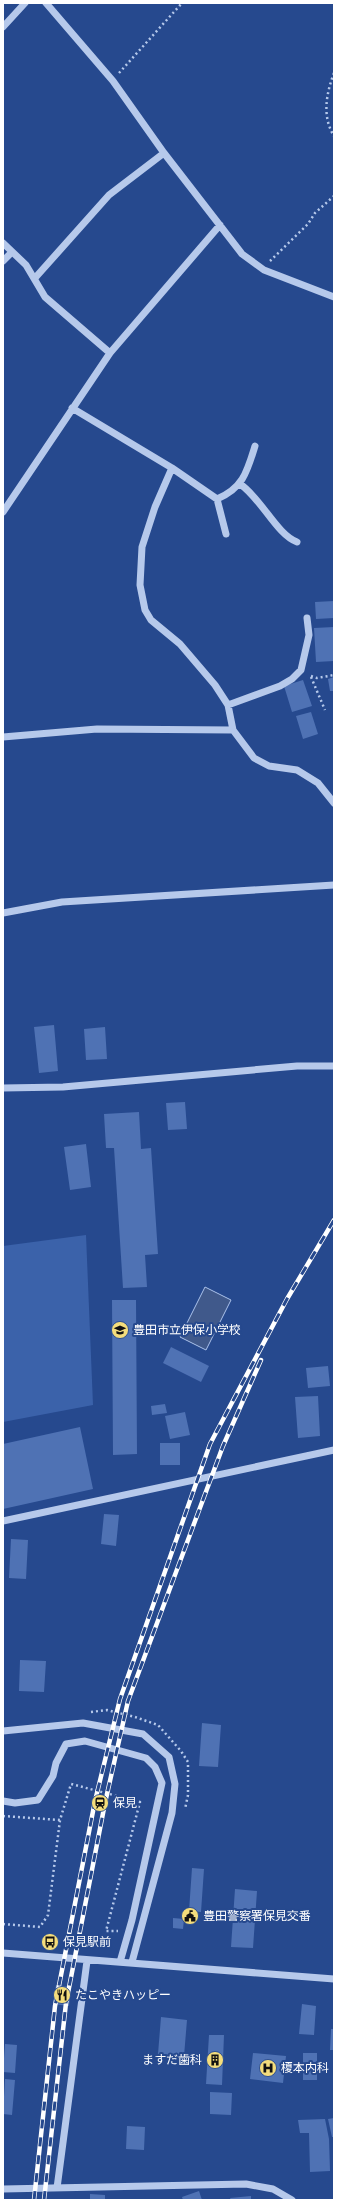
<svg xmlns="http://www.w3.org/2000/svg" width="337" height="2203" font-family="'Alegreya Sans','Noto Sans JP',sans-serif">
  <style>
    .green { fill: #3b62aa }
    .water { fill: #40598b; stroke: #abc2eb }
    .building { fill: #4f72b4 }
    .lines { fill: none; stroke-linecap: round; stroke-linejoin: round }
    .path { stroke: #b6c9eb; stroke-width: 2.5; stroke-dasharray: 2 3; stroke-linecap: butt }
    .minor { stroke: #b6c9eb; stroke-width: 7 }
    .rail-casing { stroke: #fff; stroke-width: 4.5 }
    .rail { stroke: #26498e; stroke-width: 3; stroke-dasharray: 9; stroke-linecap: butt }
    .labels { text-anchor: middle; stroke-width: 4; stroke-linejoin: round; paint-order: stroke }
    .poi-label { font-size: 12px; fill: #fff; stroke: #26498e; text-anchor: start }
  </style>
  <rect width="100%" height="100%" fill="#26498e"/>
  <path class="green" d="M86 1235 93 1405 3 1422V1246Z"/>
  <path class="water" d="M205 1287 231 1300 206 1350 180 1337Z"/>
  <path class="building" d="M334 601V618L316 619 315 602Z
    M334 627V661L316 662 314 628Z
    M334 677V691H330L328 679Z
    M303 680 312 706 292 712 284 686Z
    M311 712 318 734 303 739 296 716Z
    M54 1025 58 1071 39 1073 34 1027Z
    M105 1027 107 1059 86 1060 84 1029Z
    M185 1102 187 1129 168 1130 166 1103Z
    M139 1112 141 1149 151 1148 158 1254 145 1255 147 1287 123 1288 114 1148H106L104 1114Z
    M86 1144 91 1187 70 1190 64 1147Z
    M112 1300H136L137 1454 113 1455Z
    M171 1347 209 1366 201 1382 163 1363Z
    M328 1366 330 1386 308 1388 306 1368Z
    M318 1396 320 1436 298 1438 295 1397Z
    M165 1404 167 1413 152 1415 151 1406Z
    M185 1412 190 1435 170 1439 165 1416Z
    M80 1427 93 1489 3 1509V1444Z
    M160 1443H180V1465H160Z
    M104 1514 119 1515 116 1546 101 1544Z
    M11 1539 28 1540 26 1579 9 1578Z
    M20 1660 46 1661 44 1692 19 1691Z
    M202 1723 221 1725 218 1767 199 1766Z
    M192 1868 204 1869 201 1912 189 1911Z
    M235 1889 257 1891 253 1948 231 1947Z
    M173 1918 184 1919 183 1929 173 1928Z
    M56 1985 71 1987 69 2006 53 2004Z
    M302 2004 316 2006 314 2035 299 2034Z
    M161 2017 187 2020 184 2056 158 2054Z
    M331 2029H334V2050H330Z
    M209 2035H224L222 2085 206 2084Z
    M5 2044 17 2045 15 2073 3 2072Z
    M253 2053 286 2056 283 2083 250 2079Z
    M303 2053H317V2080H303Z
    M5 2079 15 2080 12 2115 3 2114Z
    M210 2092 232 2093 231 2115 210 2114Z
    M334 2118V2137H332L328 2119Z
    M325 2119 329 2139 330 2171 310 2172 309 2133H300L298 2120Z
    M127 2126 145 2127 144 2150 126 2149Z
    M199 2191 202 2200H183L182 2197Z
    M90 2194 105 2195V2200H90Z
    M251 2196V2200H231L230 2198Z"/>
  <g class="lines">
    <path class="path" d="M119 73 182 3
      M334 73C326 94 322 117 334 136
      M270 261 308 224 315 213 334 196
      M311 676 317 678 334 675
      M311 677 325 710
      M91 1712 107 1710 135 1717 158 1725 181 1751 188 1762V1795L185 1809
      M3 1816 60 1820 71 1784 140 1802 106 1931H118
      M3 1924 40 1927 48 1915 60 1820"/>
    <path class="minor" d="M46 3 113 81 164 153 242 254 264 270 334 297
      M3 27 25 3
      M3 243 26 265 45 297 110 353
      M3 261 12 252
      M35 278 109 195 164 153
      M72 408 172 468 155 507 142 547 140 585 145 610 151 620 180 644 215 685 228 705 233 730 254 758 269 766 297 770 318 783 334 803
      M172 468 217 499 226 534
      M240 484C261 498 277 535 297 542
      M217 499C243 488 247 472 255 446
      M3 512 110 353 220 225
      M228 705 280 686 292 679 301 670 309 635 307 618
      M3 737 97 729 233 730
      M3 913 62 902 334 885
      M3 1088 63 1087 297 1066H334
      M3 1521 334 1450
      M3 1731 83 1723 143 1734 169 1757 175 1784 172 1813 132 1962
      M3 1801 15 1803 38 1800 53 1776 56 1763 66 1744 85 1741 146 1758 155 1767 162 1783 132 1920 120 1962
      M3 1953 334 1979
      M57 2188 87 1961
      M3 2189 246 2184 273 2189 292 2200"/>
    <g class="rail-casing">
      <path id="rail" d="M34 2200 55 2006 95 1801 120 1699 210 1444 287 1299 334 1220
        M44 2200 66 2003 105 1803 128 1701 223 1446 261 1360"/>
    </g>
    <use href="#rail" class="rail"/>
  </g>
  <defs>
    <g id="school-disc" transform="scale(0.9)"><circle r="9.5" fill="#f4dd7c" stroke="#26498e"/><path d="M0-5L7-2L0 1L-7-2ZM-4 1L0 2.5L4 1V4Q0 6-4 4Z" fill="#111"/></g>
    <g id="station-disc" transform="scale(0.9)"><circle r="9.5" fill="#f4dd7c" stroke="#26498e"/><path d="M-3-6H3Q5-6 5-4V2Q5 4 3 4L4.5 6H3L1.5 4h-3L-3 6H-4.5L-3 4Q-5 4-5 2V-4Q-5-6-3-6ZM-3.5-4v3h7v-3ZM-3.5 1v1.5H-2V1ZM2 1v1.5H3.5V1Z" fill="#111"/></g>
    <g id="civic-disc" transform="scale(0.9)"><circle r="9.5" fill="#f4dd7c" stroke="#26498e"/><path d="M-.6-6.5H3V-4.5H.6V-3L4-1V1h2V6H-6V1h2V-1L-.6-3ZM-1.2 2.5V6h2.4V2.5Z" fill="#111"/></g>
    <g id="bus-disc" transform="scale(0.9)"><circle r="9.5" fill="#f4dd7c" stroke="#26498e"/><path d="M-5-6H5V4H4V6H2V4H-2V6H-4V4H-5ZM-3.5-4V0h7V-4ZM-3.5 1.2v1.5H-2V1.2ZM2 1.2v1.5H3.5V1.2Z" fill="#111"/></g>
    <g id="restaurant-disc" transform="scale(0.9)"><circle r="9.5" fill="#f4dd7c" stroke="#26498e"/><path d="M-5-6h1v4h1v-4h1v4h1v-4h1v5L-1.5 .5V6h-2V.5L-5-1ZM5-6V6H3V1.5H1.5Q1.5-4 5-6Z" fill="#111"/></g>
    <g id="building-disc" transform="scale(0.9)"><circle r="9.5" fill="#f4dd7c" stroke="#26498e"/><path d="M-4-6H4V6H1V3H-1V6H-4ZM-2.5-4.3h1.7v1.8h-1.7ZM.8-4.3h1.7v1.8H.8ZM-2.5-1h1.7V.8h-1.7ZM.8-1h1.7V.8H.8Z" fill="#111"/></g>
    <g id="hospital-disc" transform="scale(0.9)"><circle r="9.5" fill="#f4dd7c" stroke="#26498e"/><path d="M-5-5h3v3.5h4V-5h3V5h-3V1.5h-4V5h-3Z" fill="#111"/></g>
  </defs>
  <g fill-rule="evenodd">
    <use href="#school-disc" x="120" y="1330"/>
    <use href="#station-disc" x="100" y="1803"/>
    <use href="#civic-disc" x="190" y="1916"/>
    <use href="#bus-disc" x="50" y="1942"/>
    <use href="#restaurant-disc" x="62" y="1995"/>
    <use href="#building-disc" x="215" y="2060"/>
    <use href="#hospital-disc" x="268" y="2068"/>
  </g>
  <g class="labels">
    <g class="poi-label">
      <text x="133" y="1334">豊田市立伊保小学校</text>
      <text x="113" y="1807">保見</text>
      <text x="203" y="1920">豊田警察署保見交番</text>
      <text x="63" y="1946">保見駅前</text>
      <text x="75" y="1999">たこやきハッピー</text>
      <text x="202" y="2064" text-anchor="end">ますだ歯科</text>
      <text x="281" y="2072">榎本内科</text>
    </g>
  </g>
  <rect width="337" height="2203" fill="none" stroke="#ffffff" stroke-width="8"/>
</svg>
